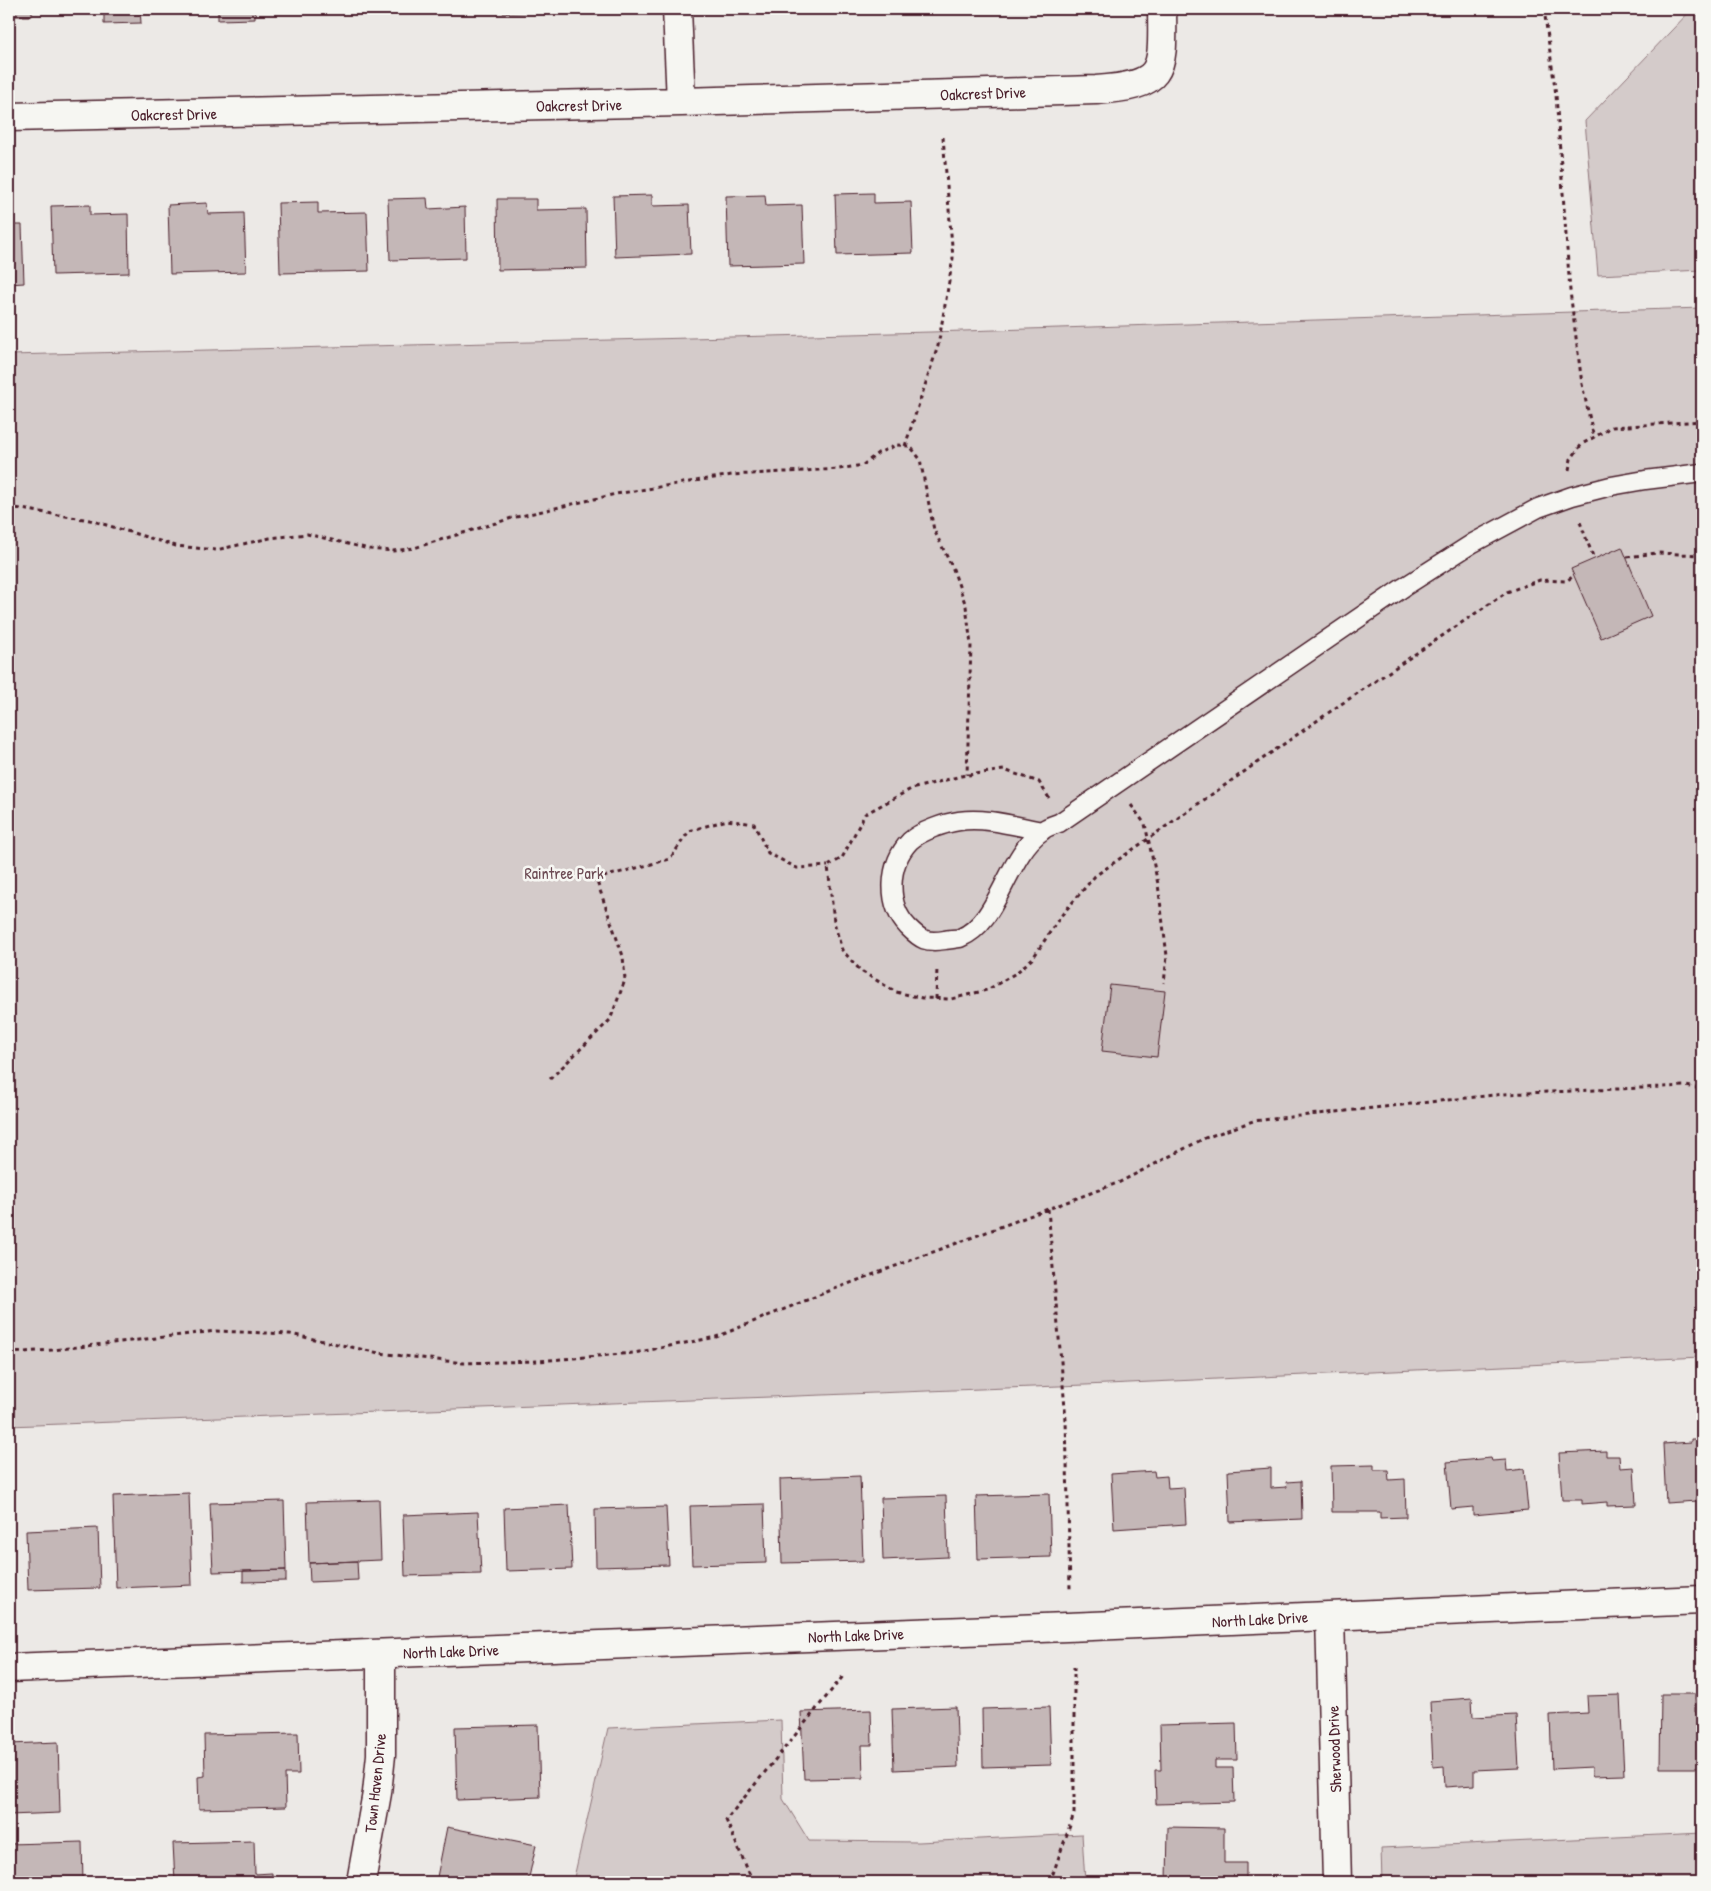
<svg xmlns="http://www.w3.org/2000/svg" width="1711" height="1891" font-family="'Patrick Hand',sans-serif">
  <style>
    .green { fill: #d4cbca; stroke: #8f757a }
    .building { fill: #c4b7b7; stroke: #4a1f2b }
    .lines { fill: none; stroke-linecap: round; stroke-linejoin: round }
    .lane-casing { stroke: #4a1f2b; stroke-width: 21 }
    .street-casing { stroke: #4a1f2b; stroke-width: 31 }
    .path { stroke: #4a1f2b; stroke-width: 3; stroke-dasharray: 4 4; stroke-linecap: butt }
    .lane { stroke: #f6f6f2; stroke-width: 18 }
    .street { stroke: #f6f6f2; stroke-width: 28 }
    .labels { text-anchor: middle; stroke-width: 5; stroke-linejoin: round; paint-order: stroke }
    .street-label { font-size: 16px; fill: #4a1f2b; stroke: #f6f6f2 }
    .park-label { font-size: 16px; fill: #6c4a53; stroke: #f6f6f2 }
  </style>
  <rect width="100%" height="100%" fill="#ece9e6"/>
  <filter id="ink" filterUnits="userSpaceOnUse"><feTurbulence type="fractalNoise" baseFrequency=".02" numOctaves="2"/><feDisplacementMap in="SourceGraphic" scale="10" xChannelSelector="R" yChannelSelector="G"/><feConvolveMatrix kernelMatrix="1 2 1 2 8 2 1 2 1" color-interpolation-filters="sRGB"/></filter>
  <g filter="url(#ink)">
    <path class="green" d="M1692 9H1702V270L1598 275 1585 121Z
      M1702 308V1357L1085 1385 9 1426V355L931 332Z
      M781 1720 783 1799 809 1841 919 1842 1082 1834 1085 1882H573L608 1728Z
      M1702 1833V1882H1382L1381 1848Z"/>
    <path class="building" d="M9 9H32V16H9Z
      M104 9H140L141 23 104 24Z
      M218 9H255V19L218 20Z
      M440 9H477V12L440 13Z
      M503 9H581V11L503 13Z
      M874 193V203L911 202 913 253 837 255 835 194Z
      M652 195V206L689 205 691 254 615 257 613 196Z
      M765 195 766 206 802 205 804 264 728 266 726 196Z
      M427 198 428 209 465 207 466 258 390 260 388 199Z
      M497 199H536V210L586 209 587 268 498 270Z
      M318 202V213L367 212 369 271 280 273 278 203Z
      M207 203 208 214 244 213 246 272 170 274 168 205Z
      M90 205V215L128 214 129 273 53 275 51 206Z
      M9 225H22L24 283 9 284Z
      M1622 547 1651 616 1601 638 1571 569Z
      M1110 985 1165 991 1157 1057 1102 1051Z
      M1691 1439H1702V1496L1696 1497 1697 1501 1666 1503 1663 1444 1691 1442Z
      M1606 1451V1456H1619L1620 1468 1634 1467 1636 1505 1607 1506V1502L1582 1504V1500H1562L1559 1453Z
      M1491 1458 1492 1461 1506 1460 1507 1471 1524 1469 1528 1510 1473 1515V1507L1451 1509 1447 1462Z
      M1374 1465V1470H1388L1389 1480 1405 1479 1406 1517 1380 1518V1512H1332L1331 1466Z
      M1271 1468V1488L1287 1487 1286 1482 1301 1481 1302 1519 1230 1522 1228 1471Z
      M1154 1471 1155 1477 1167 1476 1168 1488 1184 1487 1186 1524 1114 1529 1111 1474Z
      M860 1476 863 1561 782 1563 780 1479Z
      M189 1493 192 1585 116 1588 113 1496Z
      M1049 1494 1051 1557 978 1559 976 1496Z
      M946 1496 948 1557 883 1560 881 1498Z
      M379 1500 381 1560 309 1563 307 1502Z
      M284 1501 286 1570 213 1572 210 1503Z
      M764 1504 766 1563 692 1565 690 1506Z
      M569 1505 572 1569 506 1571 504 1508Z
      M666 1507 669 1565 596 1567 595 1509Z
      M478 1512 481 1574 405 1576 403 1515Z
      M98 1528 100 1588 28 1590 26 1531Z
      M357 1561 358 1580 310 1582 309 1563Z
      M286 1570V1581L243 1582V1571Z
      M1661 1694H1695V1712H1702V1768H1660Z
      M1620 1695 1624 1775 1592 1776V1767L1552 1769 1550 1715 1588 1713 1587 1696Z
      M1472 1698 1473 1717 1516 1715 1519 1768 1474 1770V1785L1445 1787 1444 1766 1433 1767 1430 1701Z
      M956 1707 958 1767 894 1770 892 1709Z
      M1049 1707 1051 1765 983 1767 982 1709Z
      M871 1710 872 1745H862L863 1778 804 1779 801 1712Z
      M1236 1723 1237 1760H1215V1768H1233L1234 1802 1156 1804 1155 1770H1161L1160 1725Z
      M538 1725 540 1797 457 1800 455 1727Z
      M298 1733 299 1774H285L286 1807 199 1809 198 1777 205 1776 204 1735Z
      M58 1742 60 1813 9 1815V1744Z
      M447 1827 536 1845 528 1882H436Z
      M1168 1827 1224 1828V1863H1246V1882H1167Z
      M254 1841 255 1874 272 1873V1882H175L173 1843Z
      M82 1842 83 1882H9V1844Z"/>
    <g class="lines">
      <g class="lane-casing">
        <path id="lane" d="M1042 831C1015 826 986 817 959 821 945 823 921 831 910 841 888 864 886 904 908 927 921 940 926 943 945 940 949 939 955 939 960 938 1000 922 1006 856 1042 831 1046 827 1053 825 1059 823L1404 587 1473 543 1538 508 1572 496 1611 486 1645 480 1702 473"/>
      </g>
      <g class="street-casing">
        <path id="street" d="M677 9 681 102
          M9 117 681 102 1096 90C1165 85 1163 73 1162 9
          M1330 1616 1337 1882
          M9 1668 1092 1626 1702 1600
          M361 1882 377 1793 381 1755V1654"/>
      </g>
      <path class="path" d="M1544 9 1556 95 1570 291 1582 384 1594 438
        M905 446 938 346 953 258 943 137
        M1569 470 1571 459 1582 444 1612 427 1702 421
        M9 507 90 520 176 546 216 550 270 538 307 534 369 549 393 551 414 548 512 518 616 494 732 475 839 469 863 465 878 453 897 445 910 446 920 459 934 530 953 569 966 606 971 645 967 775
        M1580 522 1594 559
        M1627 557 1657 553 1702 555
        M1049 798 1039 782 1004 770 961 776 911 789 865 814 842 858 828 866 834 922 842 950 861 971 896 992 922 998 951 999 987 990 1016 973 1033 958 1060 917 1095 876 1331 711 1507 592 1540 580 1566 581 1574 576
        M1131 805 1145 824 1158 884 1167 956 1164 983
        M936 999 937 967
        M550 1079 610 1020 625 980 623 956 596 879 670 859 689 831 727 820 754 824 768 853 797 868 828 866
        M1048 1209 1066 1420 1070 1589
        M9 1353 52 1350 216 1331 290 1334 379 1353 463 1363 538 1361 634 1353 716 1337 829 1291 1120 1182 1205 1138 1253 1121 1504 1094 1686 1086 1702 1089
        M753 1882 726 1820 844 1675
        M1050 1882 1074 1814V1667"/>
      <use href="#lane" class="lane"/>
      <use href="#street" class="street"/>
    </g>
  </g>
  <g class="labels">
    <g class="street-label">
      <text transform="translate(983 93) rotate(-2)" y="6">Oakcrest Drive</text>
      <text transform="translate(579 105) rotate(-1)" y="6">Oakcrest Drive</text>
      <text transform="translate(174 114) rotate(-1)" y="6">Oakcrest Drive</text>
      <text transform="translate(1260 1619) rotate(-3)" y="6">North Lake Drive</text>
      <text transform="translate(856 1635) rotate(-2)" y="6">North Lake Drive</text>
      <text transform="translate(451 1651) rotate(-2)" y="6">North Lake Drive</text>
      <text transform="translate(1334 1749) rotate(-92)" y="6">Sherwood Drive</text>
      <text transform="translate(375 1783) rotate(-84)" y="6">Town Haven Drive</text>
    </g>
    <g class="park-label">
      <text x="564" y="879">Raintree Park</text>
    </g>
  </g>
  <rect width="1711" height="1891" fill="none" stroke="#f6f6f2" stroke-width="30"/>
  <rect x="15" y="15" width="1681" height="1861" fill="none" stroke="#4a1f2b" stroke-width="2" filter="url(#ink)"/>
</svg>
